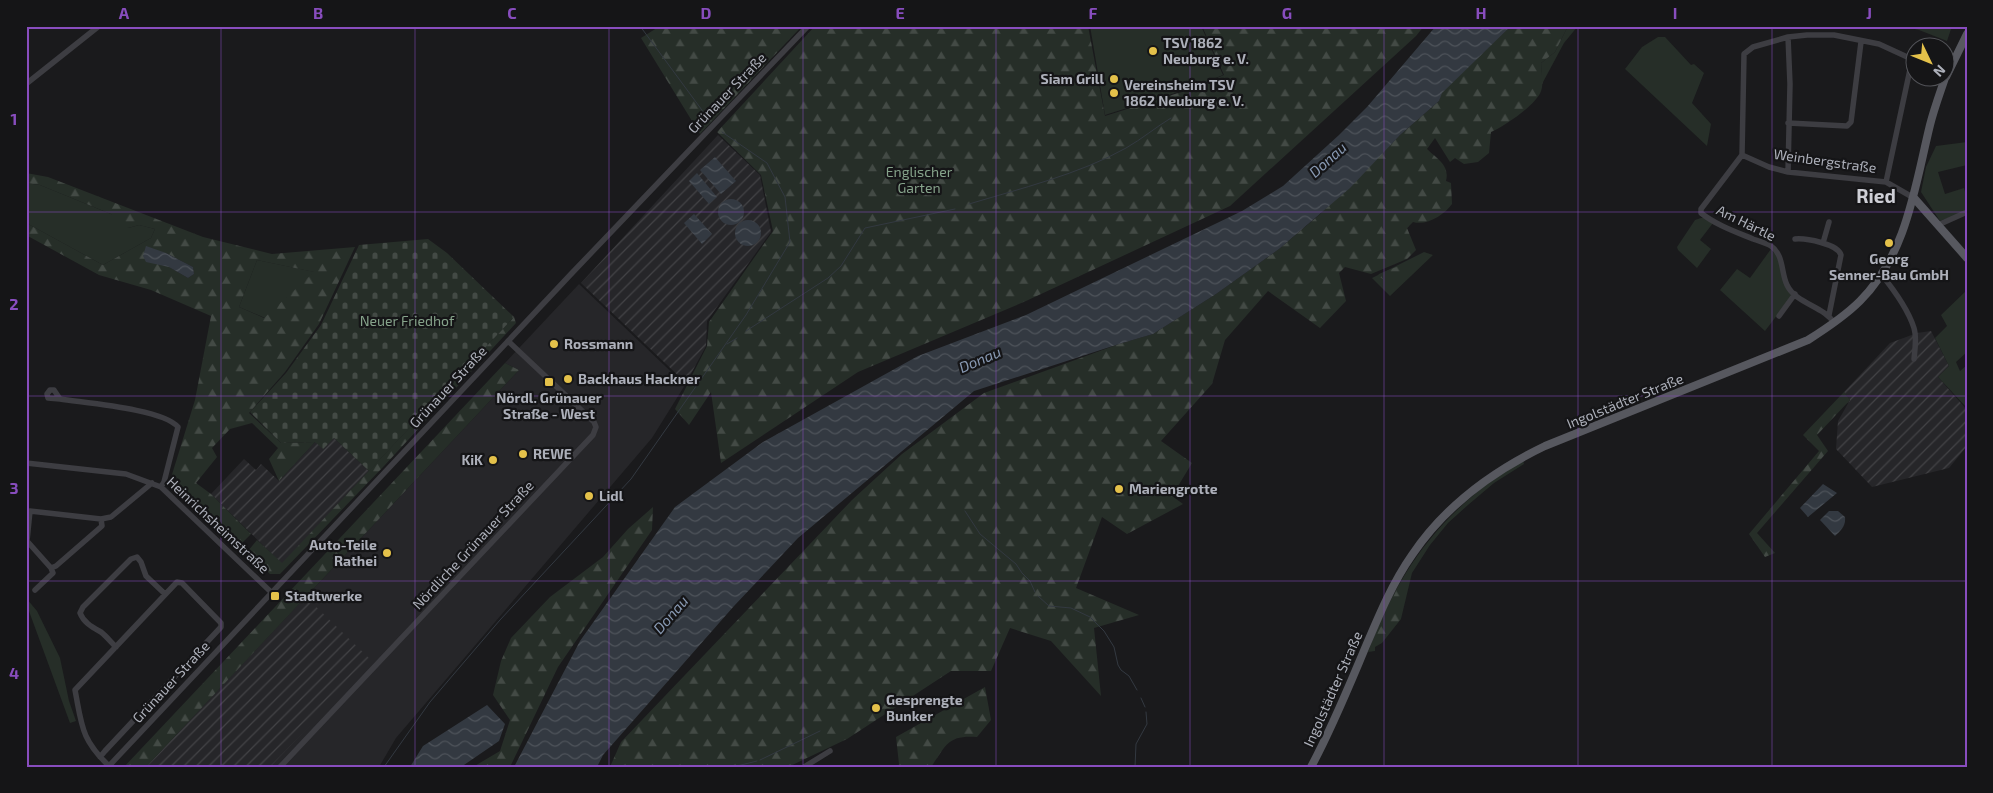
<svg xmlns="http://www.w3.org/2000/svg" width="1993" height="793" font-family="'Exo 2',sans-serif">
  <style>
    .built { fill: #262629 }
    .industrial { fill: url(#industrial-furrows) }
    .grass { fill: #262e28 }
    .forest { fill: url(#forest-firs); fill-rule: evenodd }
    .cemetery { fill: url(#cemetery-stones) }
    .water { fill: url(#water-waves) }
    .lines { fill: none; stroke-linecap: round; stroke-linejoin: round }
    .stream { stroke: #333941; stroke-width: 1 }
    .minor { stroke: #3d3d42; stroke-width: 5.5 }
    .major { stroke: #57585f; stroke-width: 8 }
    .grid { fill: none; stroke: #884dbe; stroke-width: 1; stroke-opacity: 0.55 }
    .poi-dot { fill: #e4c14a; stroke: #151517; stroke-width: 2 }
    .labels { text-anchor: middle; stroke-width: 4.5; stroke-linejoin: round; paint-order: stroke }
    .poi-label { font-size: 14px; font-weight: bold; fill: #adb0ba; stroke: #151517; text-anchor: start }
    .street-label { font-size: 14px; fill: #adb0ba; stroke: #151517 }
    .park-label { font-size: 14px; fill: #86a38b; stroke: #151517 }
    .water-label { font-size: 15px; font-style: italic; fill: #8899b2; stroke: #151517 }
    .district-label { font-size: 19px; font-weight: bold; fill: #cecfd6; stroke: #151517 }
    .neatline { fill: none; stroke: #884dbe; stroke-width: 2 }
    .grid-label { font-size: 16px; text-anchor: middle; font-weight: bold; fill: #884dbe }
  </style>
  <defs>
    <pattern id="industrial-furrows" width="10" height="10" patternUnits="userSpaceOnUse" patternTransform="scale(1.25)"><rect width="10" height="10" fill="#262629"/><path d="M-1 1l2-2M0 10L10 0M9 11l2-2" fill="none" stroke="#434346"/></pattern>
    <pattern id="forest-firs" width="22" height="20" patternUnits="userSpaceOnUse" patternTransform="scale(1.25)"><rect width="22" height="20" fill="#262e28"/><path d="M5 1l3.5 6h-7zM16 11l3.5 6h-7z" fill="#434a45"/></pattern>
    <pattern id="cemetery-stones" width="16" height="16" patternUnits="userSpaceOnUse" patternTransform="scale(1.25)"><rect width="16" height="16" fill="#262e28"/><path d="M2 7V4a2 2 0 0 1 4 0v3zM10 15v-3a2 2 0 0 1 4 0v3z" fill="#434a45"/></pattern>
    <pattern id="water-waves" width="16" height="10" patternUnits="userSpaceOnUse" patternTransform="scale(1.25)"><rect width="16" height="10" fill="#333941"/><path d="M0 5q4-4 8 0t8 0" fill="none" stroke="#4e535a"/></pattern>
  </defs>
  <rect width="100%" height="100%" fill="#1a1a1c"/>
  <path class="built" d="M579 284 685 385 652 438 396 738 379 767H146L519 370 505 363Z"/>
  <path class="industrial" d="M718 135 760 175 771 232 707 321 706 346 686 383 581 283Z
    M1931 331 1949 366 1938 377 1967 410V446L1949 468 1872 487 1836 449 1838 421 1850 400 1844 392 1890 343 1917 333Z
    M334 438 369 471 282 564 211 494 244 459 256 470 261 464 279 481 315 442Z
    M306 597 372 661 270 767H146Z"/>
  <path class="grass" d="M1090 26H1201L1223 75 1194 87 1105 115Z
    M1568 26H1578L1564 43 1542 84 1541 63 1555 52Z
    M1902 26H1952L1947 41 1919 30Z
    M1658 37H1665L1691 65 1694 64 1704 73 1692 103 1711 124 1707 146 1625 69 1642 47Z
    M1967 142V165L1938 172 1945 194 1964 188 1967 198V211L1940 221 1921 192 1926 167 1936 146Z
    M26 183 40 185 111 214 128 228 139 225 155 229 151 238 103 265 30 225 26 220Z
    M1701 218H1706L1713 223 1700 240 1711 249 1697 268 1678 250 1677 247 1695 220Z
    M1771 249 1776 255 1793 294 1765 331 1720 290 1737 269 1750 278Z
    M1424 252 1433 255 1390 296 1372 278Z
    M257 260 315 272 265 318 239 307Z
    M1967 290V352L1956 362 1960 371 1967 365V408L1938 377 1949 366 1935 338 1947 326 1941 315Z
    M1523 460 1524 464 1494 483 1468 505 1448 523 1430 545 1412 573 1401 619 1382 643 1375 647V651L1368 652C1394 584 1424 535 1482 488 1494 478 1509 469 1523 460Z
    M26 598 37 611 60 658 69 701 76 721 70 723 26 603Z"/>
  <path class="forest" d="M660 26H802L700 134 641 38Z
    M815 26H1088L1105 116 1194 88 1224 75 1202 26H1424L1416 36 1230 206 1026 301 858 372 721 463 711 392 689 425 675 409 707 346 709 322 773 231 761 175 717 132Z
    M1511 26H1568L1555 52 1541 63C1541 72 1544 83 1541 91 1537 104 1504 127 1491 132L1489 153 1478 162 1464 164 1455 158 1450 162 1435 138 1427 149C1437 159 1450 165 1446 181L1451 183 1452 204C1444 215 1427 226 1413 222L1407 228 1416 250 1407 259 1371 274 1345 267 1339 273 1346 301 1320 328 1268 291 1225 340 1212 384 1161 441 1192 463 1172 496 1183 504 1127 534 1102 517 1076 588 1139 615 1094 628 1101 696 1051 641 1010 628 991 671H951L847 739 788 767H610L621 742 852 500 902 454 984 393 1119 344 1153 334 1216 294 1279 249 1319 215 1400 135 1439 101 1441 93Z
    M26 173 48 177 203 237 272 254 355 247 319 324 285 372 249 413 281 443 315 442 279 481 269 459 278 448 252 423 230 429 212 448 217 457 196 483 211 494 251 534 237 548 183 491 170 481 195 400 211 316 151 290 99 275 26 235V220L30 225 103 265 151 238 155 229 139 225 128 228 119 226 111 214 40 185 26 183ZM166 253 193 267 194 274 188 278 169 267ZM257 260 314 272 264 318 239 307Z
    M1411 261 1416 266 1407 277 1392 291 1386 281 1378 276 1379 274Z
    M514 317 516 323 384 466 280 574H270L252 558 248 551 257 540 282 563Z
    M505 363 519 370 146 767H124Z
    M1844 392 1850 400 1817 435 1828 451 1757 533 1775 553 1765 557 1749 534 1819 451 1803 435Z
    M653 507 652 530 558 667 510 767H473L500 751 510 720 493 695 501 661 511 638 550 597 603 557 628 529Z
    M1399 585H1407L1400 620 1381 640 1373 645 1386 612Z
    M985 687 991 720 977 737C948 735 947 744 931 767H898L899 764 896 737Z"/>
  <path class="cemetery" d="M428 239 447 253 514 317 369 471 334 438 323 449 315 442 281 443 250 412 286 373 321 325 359 245Z"/>
  <path class="water" d="M1436 26H1511L1442 93 1439 101 1400 135 1350 188 1279 249 1216 294 1153 334 1119 344 974 391 798 538 734 606 603 755 597 767H514L580 641 675 507 763 442 918 356 1026 315 1242 211 1283 186 1339 135 1367 107Z
    M715 157 736 181 721 194 700 170Z
    M697 173 717 197 709 204 689 181Z
    M718 212a13 13 0 1 1 26 0a13 13 0 1 1-26 0Z
    M694 214 712 234 702 244 684 223Z
    M735 233a13 13 0 1 1 26 0a13 13 0 1 1-26 0Z
    M146 246 166 253 193 267 194 274 188 278 169 267 146 262 143 256Z
    M1823 484 1837 493 1808 517 1800 508Z
    M1829 511H1838L1845 517C1846 526 1841 530 1835 536L1820 520Z
    M487 705 505 724 499 741 461 767H410L423 746Z"/>
  <g class="lines">
    <path class="stream" d="M640 26 710 121
      M969 204C1019 189 1080 174 1126 148 1142 139 1156 127 1171 118
      M746 331 828 278 841 266 865 228 955 209
      M727 344 737 338
      M965 511 980 534 1016 564 1022 573 1030 581 1035 592
      M1038 596 1049 606 1071 608 1090 617 1104 631 1114 647 1118 665 1121 670 1129 676 1137 690
      M1141 698 1145 707
      M760 760 820 731
      M384 767 430 702 500 620 631 479 746 315 790 242 785 197 767 163 722 132
      M733 767 757 761
      M1135 767 1136 744 1147 724 1146 712"/>
    <path class="minor" d="M26 84 99 26
      M1788 123 1847 126 1851 122 1861 42
      M1742 155 1744 54 1753 47 1788 37 1807 35H1834L1879 44 1916 61
      M1742 155 1701 209V213C1716 225 1736 232 1753 239 1759 241 1766 243 1771 246 1784 255 1781 273 1787 285 1796 304 1824 306 1834 323
      M1742 155 1769 167 1788 172 1886 182 1914 198
      M1788 172 1790 84 1788 37
      M1886 182 1912 60
      M1938 225 1967 212
      M1795 239C1806 238 1838 244 1841 255L1829 315
      M1823 243 1829 222
      M1881 274C1894 290 1908 309 1914 328 1917 338 1915 349 1914 359
      M1779 316 1795 294
      M60 399 48 398 47 394 50 390H54L60 399C85 403 163 409 178 427L164 482 161 487
      M26 463 126 474 161 487 272 593
      M101 519 30 511 27 541 51 568 56 566 102 526 101 519 111 517 152 483
      M35 590 53 573 51 568
      M116 647C111 642 106 636 101 632 92 627 84 623 80 613L83 607 131 559 137 557 141 562 146 576 165 594
      M100 757 105 751 221 627V623L182 583 177 582 75 690C82 726 81 739 109 766
      M108 767 572 273 808 26
      M280 767 593 435 596 427 594 422 508 341
      M804 767 830 751"/>
    <path class="major" d="M1946 77 1967 34
      M1914 198 1967 258
      M1311 767C1331 730 1347 691 1363 653 1377 620 1391 585 1412 555 1445 506 1493 471 1545 446L1808 340C1827 328 1845 316 1860 301 1907 254 1915 186 1930 125 1934 109 1940 93 1945 78"/>
  </g>
  <path class="grid" d="M221 26V767M415 26V767M609 26V767M803 26V767M996 26V767M1190 26V767M1384 26V767M1578 26V767M1772 26V767M26 212H1967M26 396H1967M26 581H1967"/>
  <g class="poi-dot">
    <circle cx="1153" cy="51" r="5"/>
    <circle cx="1114" cy="79" r="5"/>
    <circle cx="1114" cy="93" r="5"/>
    <circle cx="1889" cy="243" r="5"/>
    <circle cx="554" cy="344" r="5"/>
    <circle cx="568" cy="379" r="5"/>
    <rect x="544" y="377" width="10" height="10" rx="2.5"/>
    <circle cx="523" cy="454" r="5"/>
    <circle cx="493" cy="460" r="5"/>
    <circle cx="1119" cy="489" r="5"/>
    <circle cx="589" cy="496" r="5"/>
    <circle cx="387" cy="553" r="5"/>
    <rect x="270" y="591" width="10" height="10" rx="2.5"/>
    <circle cx="876" cy="708" r="5"/>
  </g>
  <g class="labels">
    <g class="poi-label">
      <text x="1163" y="48">TSV 1862<tspan x="1163" dy="16">Neuburg e. V.</tspan></text>
      <text x="1104" y="84" text-anchor="end">Siam Grill</text>
      <text x="1124" y="90">Vereinsheim TSV<tspan x="1124" dy="16">1862 Neuburg e. V.</tspan></text>
      <text x="1889" y="264" text-anchor="middle">Georg<tspan x="1889" dy="16">Senner-Bau GmbH</tspan></text>
      <text x="564" y="349">Rossmann</text>
      <text x="578" y="384">Backhaus Hackner</text>
      <text x="549" y="403" text-anchor="middle">Nördl. Grünauer<tspan x="549" dy="16">Straße - West</tspan></text>
      <text x="533" y="459">REWE</text>
      <text x="483" y="465" text-anchor="end">KiK</text>
      <text x="1129" y="494">Mariengrotte</text>
      <text x="599" y="501">Lidl</text>
      <text x="377" y="550" text-anchor="end">Auto-Teile<tspan x="377" dy="16">Rathei</tspan></text>
      <text x="285" y="601">Stadtwerke</text>
      <text x="886" y="705">Gesprengte<tspan x="886" dy="16">Bunker</tspan></text>
    </g>
    <g class="street-label">
      <text transform="translate(727 93) rotate(-46)" y="5">Grünauer Straße</text>
      <text transform="translate(1825 161) rotate(8)" y="5">Weinbergstraße</text>
      <text transform="translate(1746 223) rotate(26)" y="5">Am Härtle</text>
      <text transform="translate(448 387) rotate(-47)" y="5">Grünauer Straße</text>
      <text transform="translate(1625 401) rotate(-22)" y="5">Ingolstädter Straße</text>
      <text transform="translate(218 525) rotate(43)" y="5">Heinrichsheimstraße</text>
      <text transform="translate(473 545) rotate(-47)" y="5">Nördliche Grünauer Straße</text>
      <text transform="translate(171 682) rotate(-47)" y="5">Grünauer Straße</text>
      <text transform="translate(1333 689) rotate(-66)" y="5">Ingolstädter Straße</text>
    </g>
    <g class="park-label">
      <text x="919" y="177">Englischer<tspan x="919" dy="16">Garten</tspan></text>
      <text x="407" y="326">Neuer Friedhof</text>
    </g>
    <g class="water-label">
      <text transform="translate(1328 160) rotate(-42)" y="5">Donau</text>
      <text transform="translate(980 360) rotate(-23)" y="5">Donau</text>
      <text transform="translate(671 615) rotate(-49)" y="5">Donau</text>
    </g>
    <g class="district-label">
      <text x="1876" y="203">Ried</text>
    </g>
  </g>
  <rect width="1993" height="793" fill="none" stroke="#151517" stroke-width="55"/>
  <g transform="translate(1930 62) rotate(133)"><circle r="24" fill="#151517" stroke="#525358"/>
  <path d="M0-4L9 19L0 12L-9 19Z" fill="#e4c14a"/>
  <text y="-8" font-size="14" font-weight="bold" text-anchor="middle" fill="#adb0ba">N</text>
  </g>
  <rect x="28" y="28" width="1938" height="738" class="neatline"/>
  <g class="grid-label">
    <text x="124" y="19">A</text>
    <text x="318" y="19">B</text>
    <text x="512" y="19">C</text>
    <text x="706" y="19">D</text>
    <text x="900" y="19">E</text>
    <text x="1093" y="19">F</text>
    <text x="1287" y="19">G</text>
    <text x="1481" y="19">H</text>
    <text x="1675" y="19">I</text>
    <text x="1869" y="19">J</text>
    <text x="14" y="125">1</text>
    <text x="14" y="310">2</text>
    <text x="14" y="494">3</text>
    <text x="14" y="679">4</text>
  </g>
</svg>
